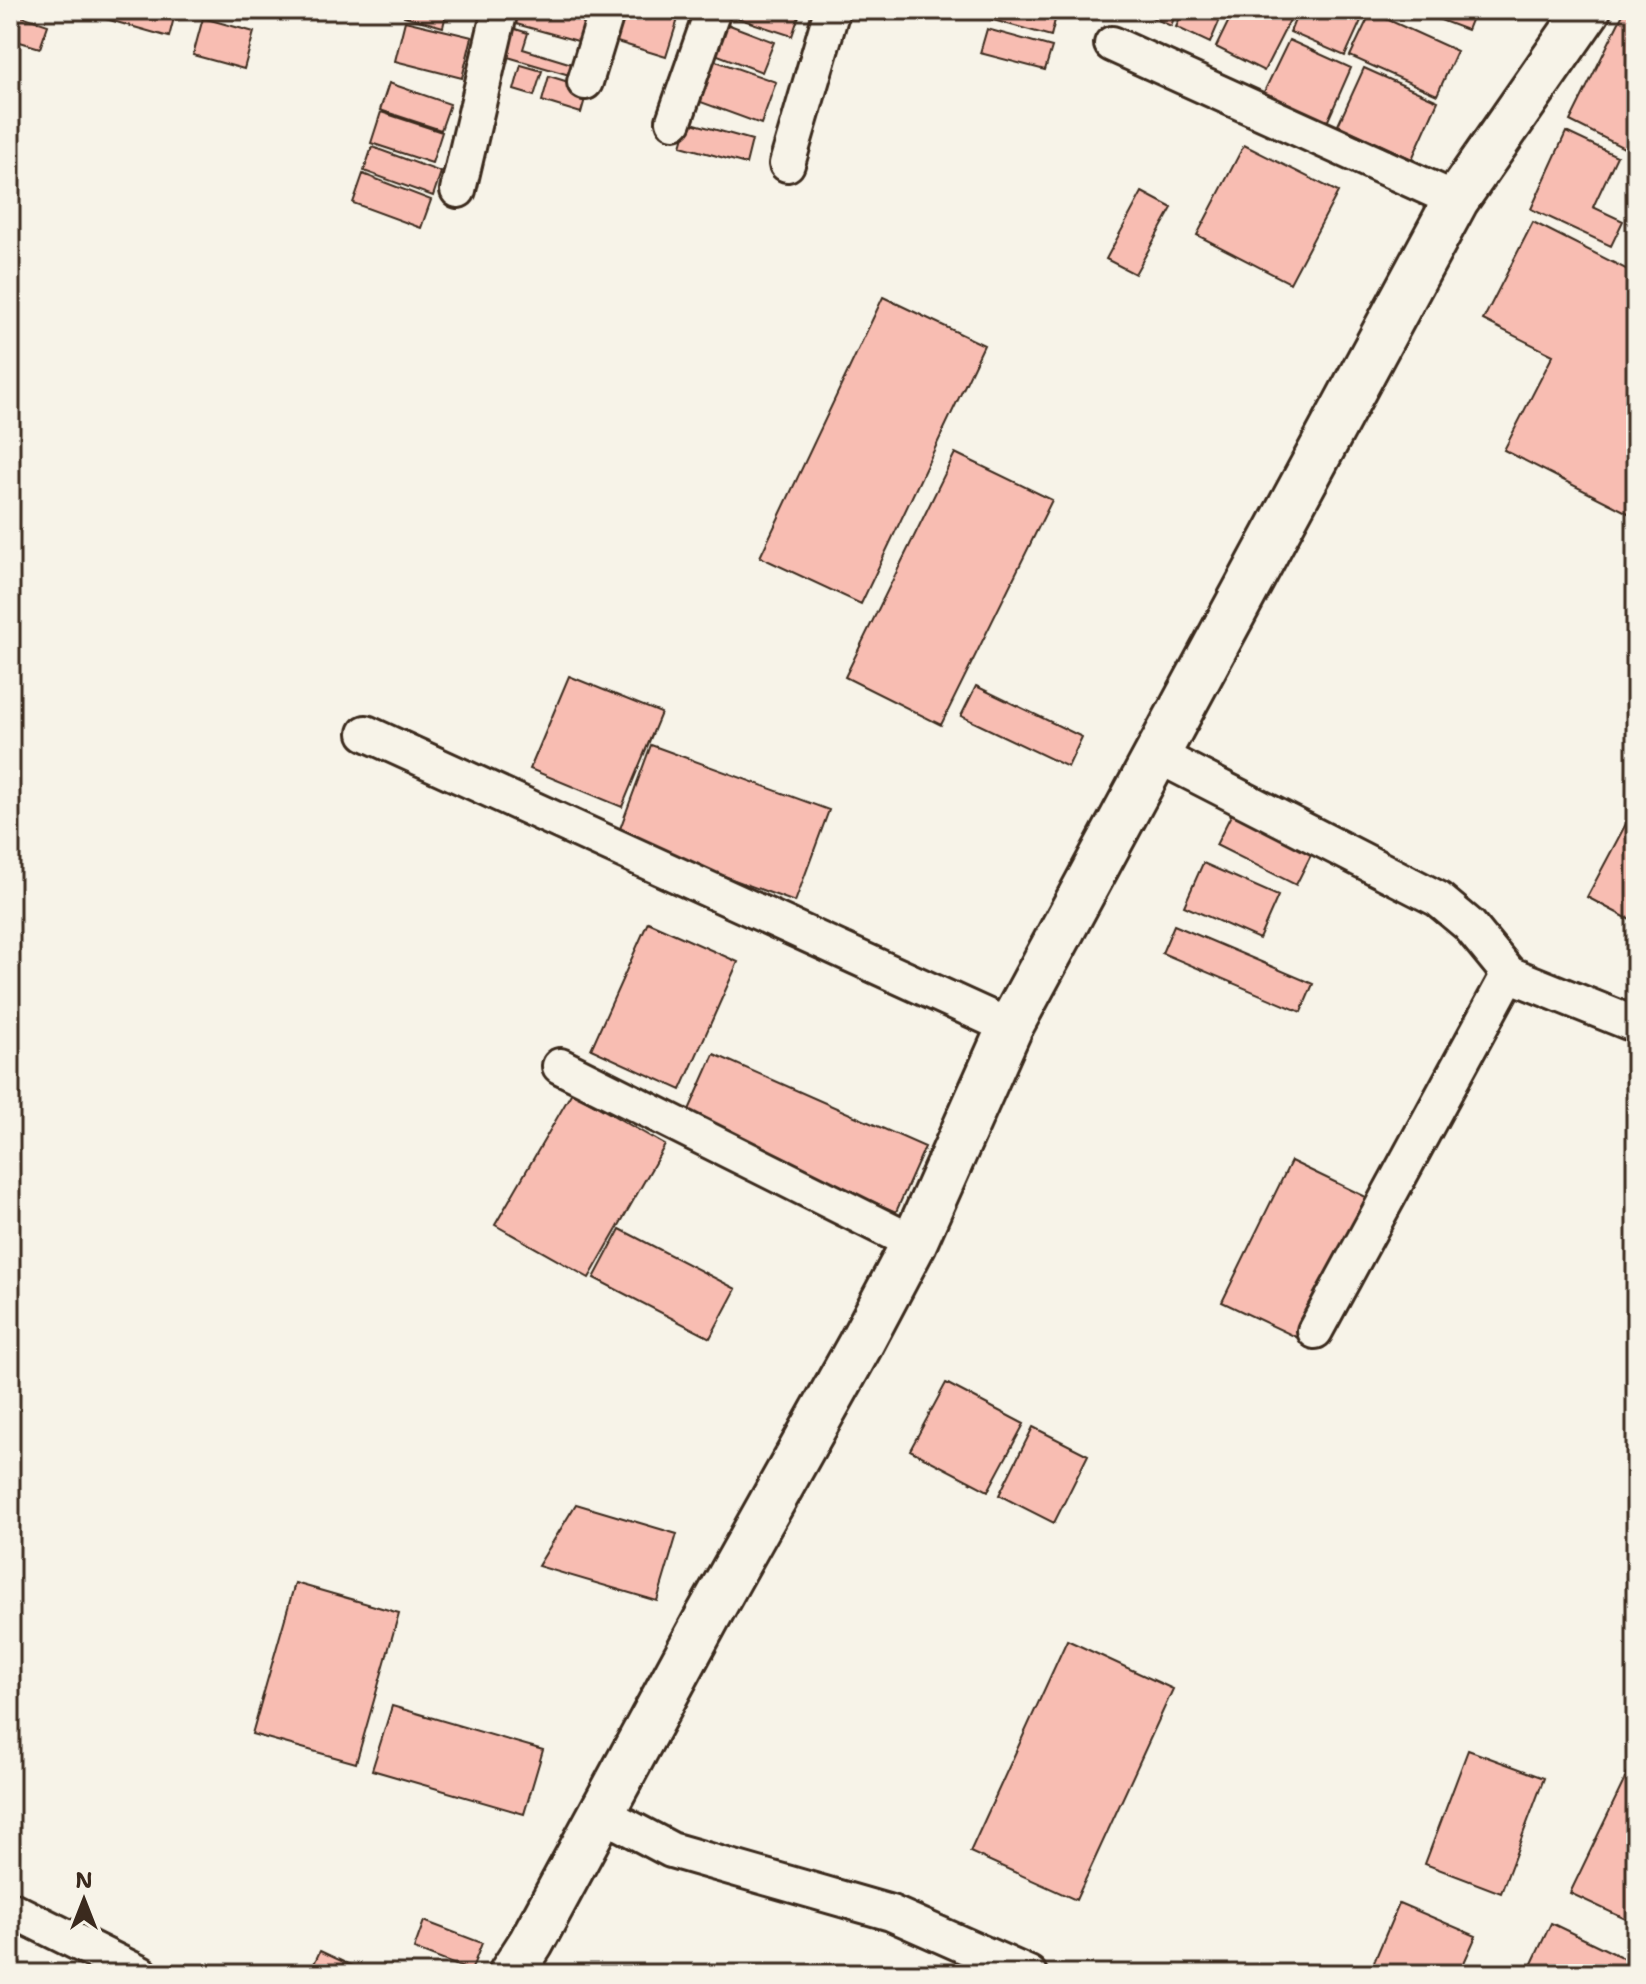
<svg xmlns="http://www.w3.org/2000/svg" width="1646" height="1984" font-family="'Shantell Sans',sans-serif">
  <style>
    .building { fill: #f8bdb2; stroke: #3b2a1e; stroke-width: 2 }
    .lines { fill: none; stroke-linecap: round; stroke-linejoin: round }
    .minor-casing { stroke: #3b2a1e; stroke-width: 40 }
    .secondary-casing { stroke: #3b2a1e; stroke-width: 50 }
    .minor { stroke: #f7f3e8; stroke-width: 34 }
    .secondary { stroke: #f7f3e8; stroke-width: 44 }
  </style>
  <rect width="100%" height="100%" fill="#f7f3e8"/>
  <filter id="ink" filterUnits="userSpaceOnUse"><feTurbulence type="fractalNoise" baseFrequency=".0125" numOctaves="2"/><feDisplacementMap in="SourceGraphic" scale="16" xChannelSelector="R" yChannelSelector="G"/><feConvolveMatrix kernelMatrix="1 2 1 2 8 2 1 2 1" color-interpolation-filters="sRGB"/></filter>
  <g filter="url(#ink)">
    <path class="building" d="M109 10H176L169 37 106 19Z
      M405 10H447L443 27 404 16Z
      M513 10H576L593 15 585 43 509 22Z
      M613 10H648L678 19 666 57 604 38Z
      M659 10H703L699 22Z
      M729 10H801L792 36 728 15Z
      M882 10H926L923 21Z
      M988 10H1049L1057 12 1051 36 986 18Z
      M1141 10H1177L1171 26 1140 12Z
      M1184 10H1224L1210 43 1176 27Z
      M1234 10H1295L1264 71 1216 47Z
      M1299 10H1357L1364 14 1345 56 1290 32Z
      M1414 10H1475L1467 30Z
      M1625 10H1636V154L1570 121Z
      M10 12 48 25 40 48 10 39Z
      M1371 12 1457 51 1437 95 1350 56Z
      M203 18 254 32 244 69 193 55Z
      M405 21 472 37 462 78 395 61Z
      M727 24 774 42 762 72 715 54Z
      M509 27 528 33 523 49 585 68 583 79 501 55Z
      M987 29 1052 47 1045 70 980 53Z
      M1289 40 1351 68 1326 125 1262 96Z
      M713 60 776 82 761 124 698 101Z
      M521 65 542 71 534 96 514 90Z
      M1364 68 1438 101 1412 159 1338 125Z
      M549 76 588 88 581 113 542 101Z
      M389 83 450 104 441 130 380 110Z
      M381 112 442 132 432 163 371 143Z
      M688 122 752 140 746 164 681 146Z
      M1566 132 1617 156 1593 207 1623 221 1611 246 1531 209Z
      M1244 145 1338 192 1290 283 1197 235Z
      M372 147 441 172 433 196 364 171Z
      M363 174 431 200 421 228 353 203Z
      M1142 192 1172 208 1135 274 1106 259Z
      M1533 222 1636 274V517L1504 450 1553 355 1483 320Z
      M883 297 984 345 861 604 760 557Z
      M955 453 1052 500 941 725 845 677Z
      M569 676 661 713 622 807 530 769Z
      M976 686 1082 737 1068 767 961 716Z
      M651 745 829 810 795 902 617 837Z
      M1636 805V923L1587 897Z
      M1235 807 1315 847 1296 885 1216 845Z
      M1203 863 1278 896 1259 939 1184 906Z
      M648 922 738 962 681 1090 591 1049Z
      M1174 925 1313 984 1301 1012 1162 953Z
      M714 1054 925 1147 896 1212 685 1119Z
      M572 1092 665 1145 589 1278 495 1225Z
      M1291 1161 1366 1197 1298 1338 1222 1302Z
      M620 1229 736 1289 710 1338 594 1278Z
      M946 1383 1024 1424 988 1491 910 1450Z
      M1033 1427 1088 1455 1054 1523 999 1495Z
      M576 1504 677 1534 657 1601 538 1566Z
      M295 1583 399 1613 356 1763 252 1734Z
      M1067 1640 1173 1689 1076 1900 970 1852Z
      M392 1706 543 1750 524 1814 372 1770Z
      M1468 1750 1544 1778 1501 1893 1425 1864Z
      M1636 1756V1924L1570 1893Z
      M1399 1903 1476 1936 1459 1974H1369Z
      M424 1921 482 1943 471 1971 414 1949Z
      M1551 1923 1636 1964V1974H1527Z
      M320 1951 363 1971 362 1974H304L308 1966 312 1968Z"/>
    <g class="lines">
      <g class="minor-casing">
        <path id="minor" d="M1112 44 1456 200
          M585 82 607 10
          M674 121 713 10
          M787 164 832 10
          M458 190 500 10
          M366 733 1010 1027
          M1155 754 1438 899 1469 925 1509 974 1636 1025
          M560 1066 914 1243
          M1315 1331 1509 974
          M601 1813 671 1850 891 1913 1029 1974
          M10 1909 141 1974"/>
      </g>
      <g class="secondary-casing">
        <path id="secondary" d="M511 1974 531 1943 707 1618 860 1345 914 1243 1010 1027 1456 200 1588 10"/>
      </g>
      <use href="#minor" class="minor"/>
      <use href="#secondary" class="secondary"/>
    </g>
  </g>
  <rect width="1646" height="1984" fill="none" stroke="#f7f3e8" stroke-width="40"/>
  <rect x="20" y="20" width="1606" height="1944" fill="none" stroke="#3b2a1e" stroke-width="3" filter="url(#ink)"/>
  <g transform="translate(84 1900)" stroke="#f7f3e8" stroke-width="6" paint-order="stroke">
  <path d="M0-6L14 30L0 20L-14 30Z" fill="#3b2a1e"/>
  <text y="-12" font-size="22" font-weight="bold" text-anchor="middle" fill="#3b2a1e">N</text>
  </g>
</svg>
